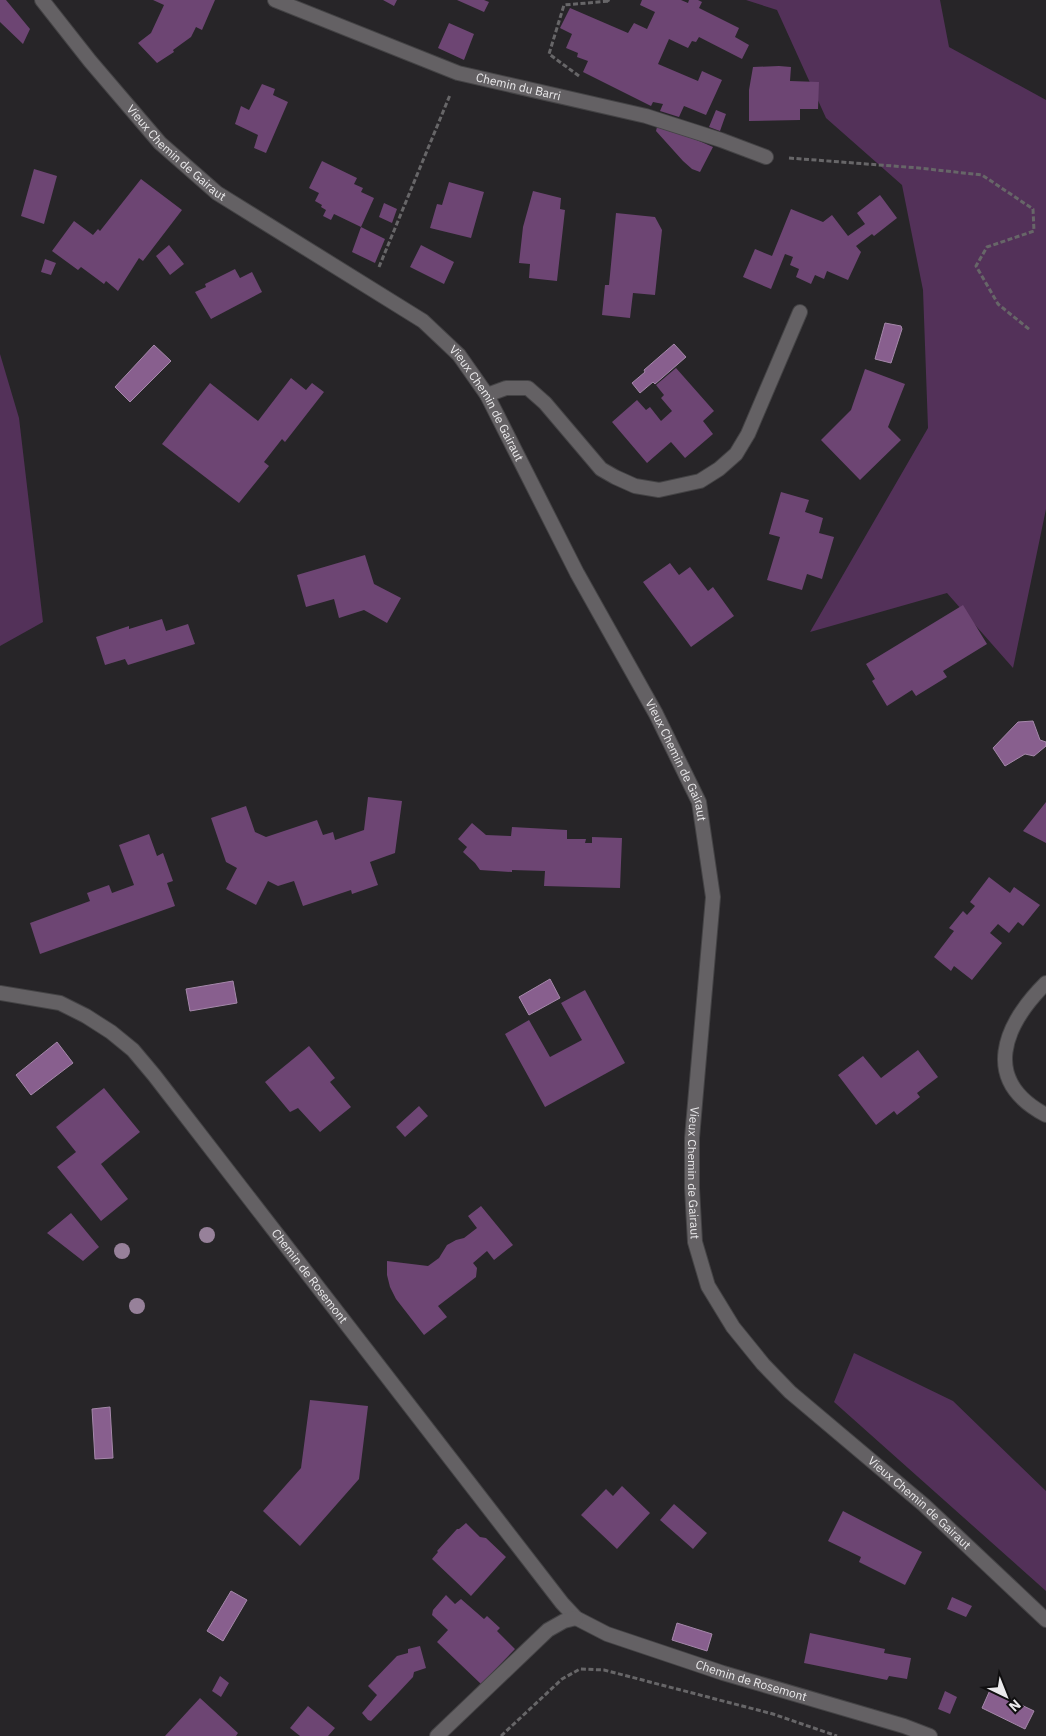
<svg xmlns="http://www.w3.org/2000/svg" width="1046" height="1736" font-family="'IBM Plex Sans',sans-serif">
  <style>
    .green { fill: #533159 }
    .water { fill: #885f8e; stroke: #a588aa }
    .building { fill: #6d4573 }
    .lines { fill: none; stroke-linecap: round; stroke-linejoin: round }
    .service-casing { stroke: #444345; stroke-width: 16 }
    .minor-casing { stroke: #444345; stroke-width: 16 }
    .path { stroke: #676668; stroke-width: 3; stroke-dasharray: 5 2.5; stroke-linecap: butt }
    .service { stroke: #646164; stroke-width: 14 }
    .minor { stroke: #646164; stroke-width: 14 }
    .tree { fill: #97819a }
    .labels { text-anchor: middle; stroke-width: 4; stroke-linejoin: round; paint-order: stroke }
    .street-label { font-size: 12px; fill: #eae9eb; stroke: #100f10 }
  </style>
  <rect width="100%" height="100%" fill="#272528"/>
  <path class="green" d="M746 0H940L949 47 1046 100V509L1013 668 947 593 810 632 928 428 923 290 902 185 826 118 777 10Z
    M0 354 19 418 43 622 0 646Z
    M854 1353 953 1401 1046 1491V1591L834 1402Z"/>
  <path class="water" d="M885 323 901 326 902 329 891 363 875 359Z
    M674 344 686 357 655 384 653 382 640 393 632 383 645 372 644 370Z
    M154 345 171 361 130 402 115 387Z
    M1033 721 1040 740 1046 742V746L1034 756 1025 754 1005 766 993 748 1018 722Z
    M550 979 560 998 529 1015 519 997Z
    M233 981 237 1003 190 1011 186 989Z
    M57 1042 73 1063 31 1095 16 1075Z
    M110 1407 113 1458 95 1459 92 1409Z
    M231 1591 247 1600 223 1641 207 1631Z
    M677 1623 712 1634 707 1651 672 1640Z
    M990 1690 1034 1711 1025 1729 982 1708Z"/>
  <path class="building" d="M0 0H6L30 29 23 44 0 22Z
    M153 0H215L202 30 196 27 191 37 173 50 174 52 157 63 138 43 151 33 164 5Z
    M383 0H397L394 6Z
    M457 0H484L489 2 484 12Z
    M642 0H681L688 3 689 0H698L702 2 699 8 739 28 735 37 749 45 742 59 699 37 696 42 692 41 688 48 669 39 658 64 698 81 702 71 722 80 706 115 684 106 679 117 660 111 663 104 653 102 651 106 583 72 588 61 577 57 578 53 566 48 572 34 560 28 570 8 628 33 634 23 647 29 655 12 640 5Z
    M449 23 474 34 464 60 438 48Z
    M779 66 791 67 790 81 819 82 818 109H800V120L749 121V90L753 67Z
    M262 84 275 89 273 95 288 102 266 153 254 148 258 135 235 124 241 106 249 110Z
    M716 110 726 114 720 131 709 127Z
    M658 123 713 147 700 172 692 169 683 161 656 131Z
    M322 161 357 178 354 184 363 188 361 192 374 198 361 227 385 239 375 263 352 252 361 227 334 214 331 220 323 216 326 210 321 207 322 205 315 201 319 193 309 188Z
    M34 169 57 176 44 224 21 216Z
    M141 179 182 210 143 261 139 258 118 291 106 281 104 284 81 267 78 270 52 251 74 221 93 235 98 229 100 231Z
    M449 182 484 192 471 238 430 228 437 204 442 205Z
    M533 191 561 198 560 209 565 210 557 281 529 278 530 264 519 263 523 227Z
    M880 195 897 218 874 236 872 234 856 246 861 252 848 280 827 271 824 279 815 275 811 284 796 277 799 269 790 265 793 257 785 254 771 289 743 277 755 249 772 256 791 209 823 222 832 215 848 236 865 224 857 213Z
    M384 203 397 209 392 223 379 217Z
    M616 213 655 217 662 230 655 295 633 293 630 318 602 315 605 285H609Z
    M169 245 184 264 170 275 156 256Z
    M421 245 454 262 444 284 410 267Z
    M45 259 56 263 51 275 41 272Z
    M235 269 240 278 252 272 262 292 211 319 195 292 206 287 205 284Z
    M676 368 714 411 703 421 713 434 685 458 671 442 647 463 612 422 637 400 646 410 650 407 661 421 672 411 661 398 664 395 656 385Z
    M865 369 905 384 888 427 901 440 860 480 821 440 851 410Z
    M291 378 306 390 312 383 324 392 285 442 282 439 264 462 269 466 239 503 162 444 210 383 258 421Z
    M781 492 809 500 805 512 823 518 819 533 834 537 822 579 807 574 802 590 767 580 780 537 769 534Z
    M365 555 374 584 401 598 387 623 364 610 339 618 334 599 306 607 297 575Z
    M670 563 679 575 690 567 708 591 713 587 734 616 691 647 643 582Z
    M963 605 987 644 943 671 947 677 916 696 912 690 887 706 872 681 875 679 866 664Z
    M162 619 166 631 188 624 195 644 128 665 125 659 105 665 96 637 129 626V629Z
    M368 797 402 801 395 853 370 862 378 885 352 894 351 890 303 906 294 881 278 886 268 881 256 905 226 889 237 868 226 862 211 818 246 806 255 832 266 837 317 820 323 835 333 832 335 840 364 830Z
    M1046 802V843L1023 831Z
    M472 823 486 835 511 836 512 827 567 830V839H586L585 843H592V837L622 838 620 888 544 886 545 871 512 870V872L480 870 475 863 463 852 467 847 458 839Z
    M149 834 157 856 163 853 173 881 167 883 175 906 40 954 30 923 90 901 87 893 109 885 112 893 134 885 119 845Z
    M989 877 1010 893 1014 887 1040 905 1023 926 1018 922 1009 933 998 924 990 933 1002 943 972 980 954 966 951 971 934 957 954 931 949 928 963 911 967 915 975 906 970 902Z
    M585 990 625 1063 545 1107 505 1034 529 1020 550 1057 582 1040 561 1003Z
    M309 1046 335 1078 330 1082 351 1107 320 1132 298 1108 290 1112 265 1082Z
    M918 1050 938 1077 917 1093 920 1097 897 1115 894 1111 876 1125 838 1075 863 1056 881 1078Z
    M104 1088 140 1132 101 1164 128 1199 101 1221 57 1167 76 1152 56 1127Z
    M419 1106 428 1116 405 1137 396 1127Z
    M481 1206 513 1245 494 1260 487 1251 473 1263 477 1268 476 1277 438 1306 447 1317 424 1335 396 1299 390 1287 387 1275V1261L428 1266 439 1258 447 1245 456 1240 464 1238 477 1228 468 1216Z
    M71 1213 99 1247 83 1261 47 1233Z
    M310 1400 368 1406 359 1479 300 1546 263 1511 301 1468Z
    M622 1486 650 1513 617 1549 581 1515 606 1489 613 1496Z
    M674 1504 707 1533 693 1549 660 1520Z
    M843 1511 922 1552 905 1585 859 1562 861 1557 828 1541Z
    M466 1523 480 1537 486 1538 506 1557 471 1596 432 1559 438 1552 437 1551 457 1529H459Z
    M446 1595 455 1604 461 1599 484 1619 487 1616 500 1628 497 1631 515 1649 481 1684 437 1642 448 1630 432 1615 433 1610Z
    M952 1597 972 1606 966 1617 947 1609Z
    M810 1633 885 1649 884 1653 911 1658 907 1679 889 1676 887 1680 804 1663Z
    M420 1646 426 1668 414 1672 413 1677 398 1693 371 1721 368 1720 362 1713 377 1695 368 1686 397 1656 408 1653V1649Z
    M220 1676 229 1683 221 1697 212 1691Z
    M945 1691 957 1697 950 1714 938 1709Z
    M200 1698 238 1733 236 1736H165Z
    M308 1706 335 1728 328 1736H300L290 1728Z"/>
  <g class="lines">
    <g class="service-casing">
      <path id="service" d="M487 395 506 388H528L545 403 601 469 615 477 635 486 659 490 700 481 719 469 736 454 748 434 800 312"/>
    </g>
    <g class="minor-casing">
      <g id="minor">
        <path id="s1" d="M42 0 90 61 160 143 217 193 423 321 459 355 487 395 577 573 656 714 699 802 713 897 692 1138V1188L695 1242 708 1286 733 1327 763 1364 790 1392 924 1505 1046 1620"/>
        <path id="s2" d="M275 0 458 73 646 116 721 140 766 157"/>
        <path d="M1046 983C1004 1025 980 1080 1046 1115"/>
        <path id="s3" d="M0 993 60 1003 86 1016 111 1032 133 1050 154 1075 562 1603 576 1618 607 1634 723 1673 904 1726 930 1736"/>
        <path d="M437 1736 548 1630 564 1621 576 1618"/>
      </g>
    </g>
    <path class="path" d="M579 76 549 54 564 5 610 1 608 0
      M789 158 919 168 982 175 1033 209 1034 231 987 247 976 266 998 304 1030 330
      M379 267 450 95
      M501 1736 562 1679 580 1669 604 1670 773 1714 837 1736"/>
    <use href="#service" class="service"/>
    <use href="#minor" class="minor"/>
  </g>
  <g class="tree">
    <circle cx="207" cy="1235" r="8"/>
    <circle cx="122" cy="1251" r="8"/>
    <circle cx="137" cy="1306" r="8"/>
  </g>
  <g class="labels">
    <g class="street-label">
      <text dy="4" stroke="none"><textPath href="#s2" startOffset="259">Chemin du Barri</textPath></text>
      <text dy="4" stroke="none"><textPath href="#s1" startOffset="204">Vieux Chemin de Gairaut</textPath></text>
      <text dy="4" stroke="none"><textPath href="#s1" startOffset="609">Vieux Chemin de Gairaut</textPath></text>
      <text dy="4" stroke="none"><textPath href="#s1" startOffset="1014">Vieux Chemin de Gairaut</textPath></text>
      <text dy="4" stroke="none"><textPath href="#s1" startOffset="1434">Vieux Chemin de Gairaut</textPath></text>
      <text dy="4" stroke="none"><textPath href="#s3" startOffset="435">Chemin de Rosemont</textPath></text>
      <text dy="4" stroke="none"><textPath href="#s1" startOffset="1854">Vieux Chemin de Gairaut</textPath></text>
      <text dy="4" stroke="none"><textPath href="#s3" startOffset="1055">Chemin de Rosemont</textPath></text>
    </g>
  </g>
  <g transform="translate(1006 1696) rotate(137)" stroke="#100f10" stroke-width="4" paint-order="stroke">
  <path d="M0-4L9 19L0 12L-9 19Z" fill="#eae9eb"/>
  <text y="-8" font-size="14" font-weight="bold" text-anchor="middle" fill="#eae9eb">N</text>
  </g>
</svg>
